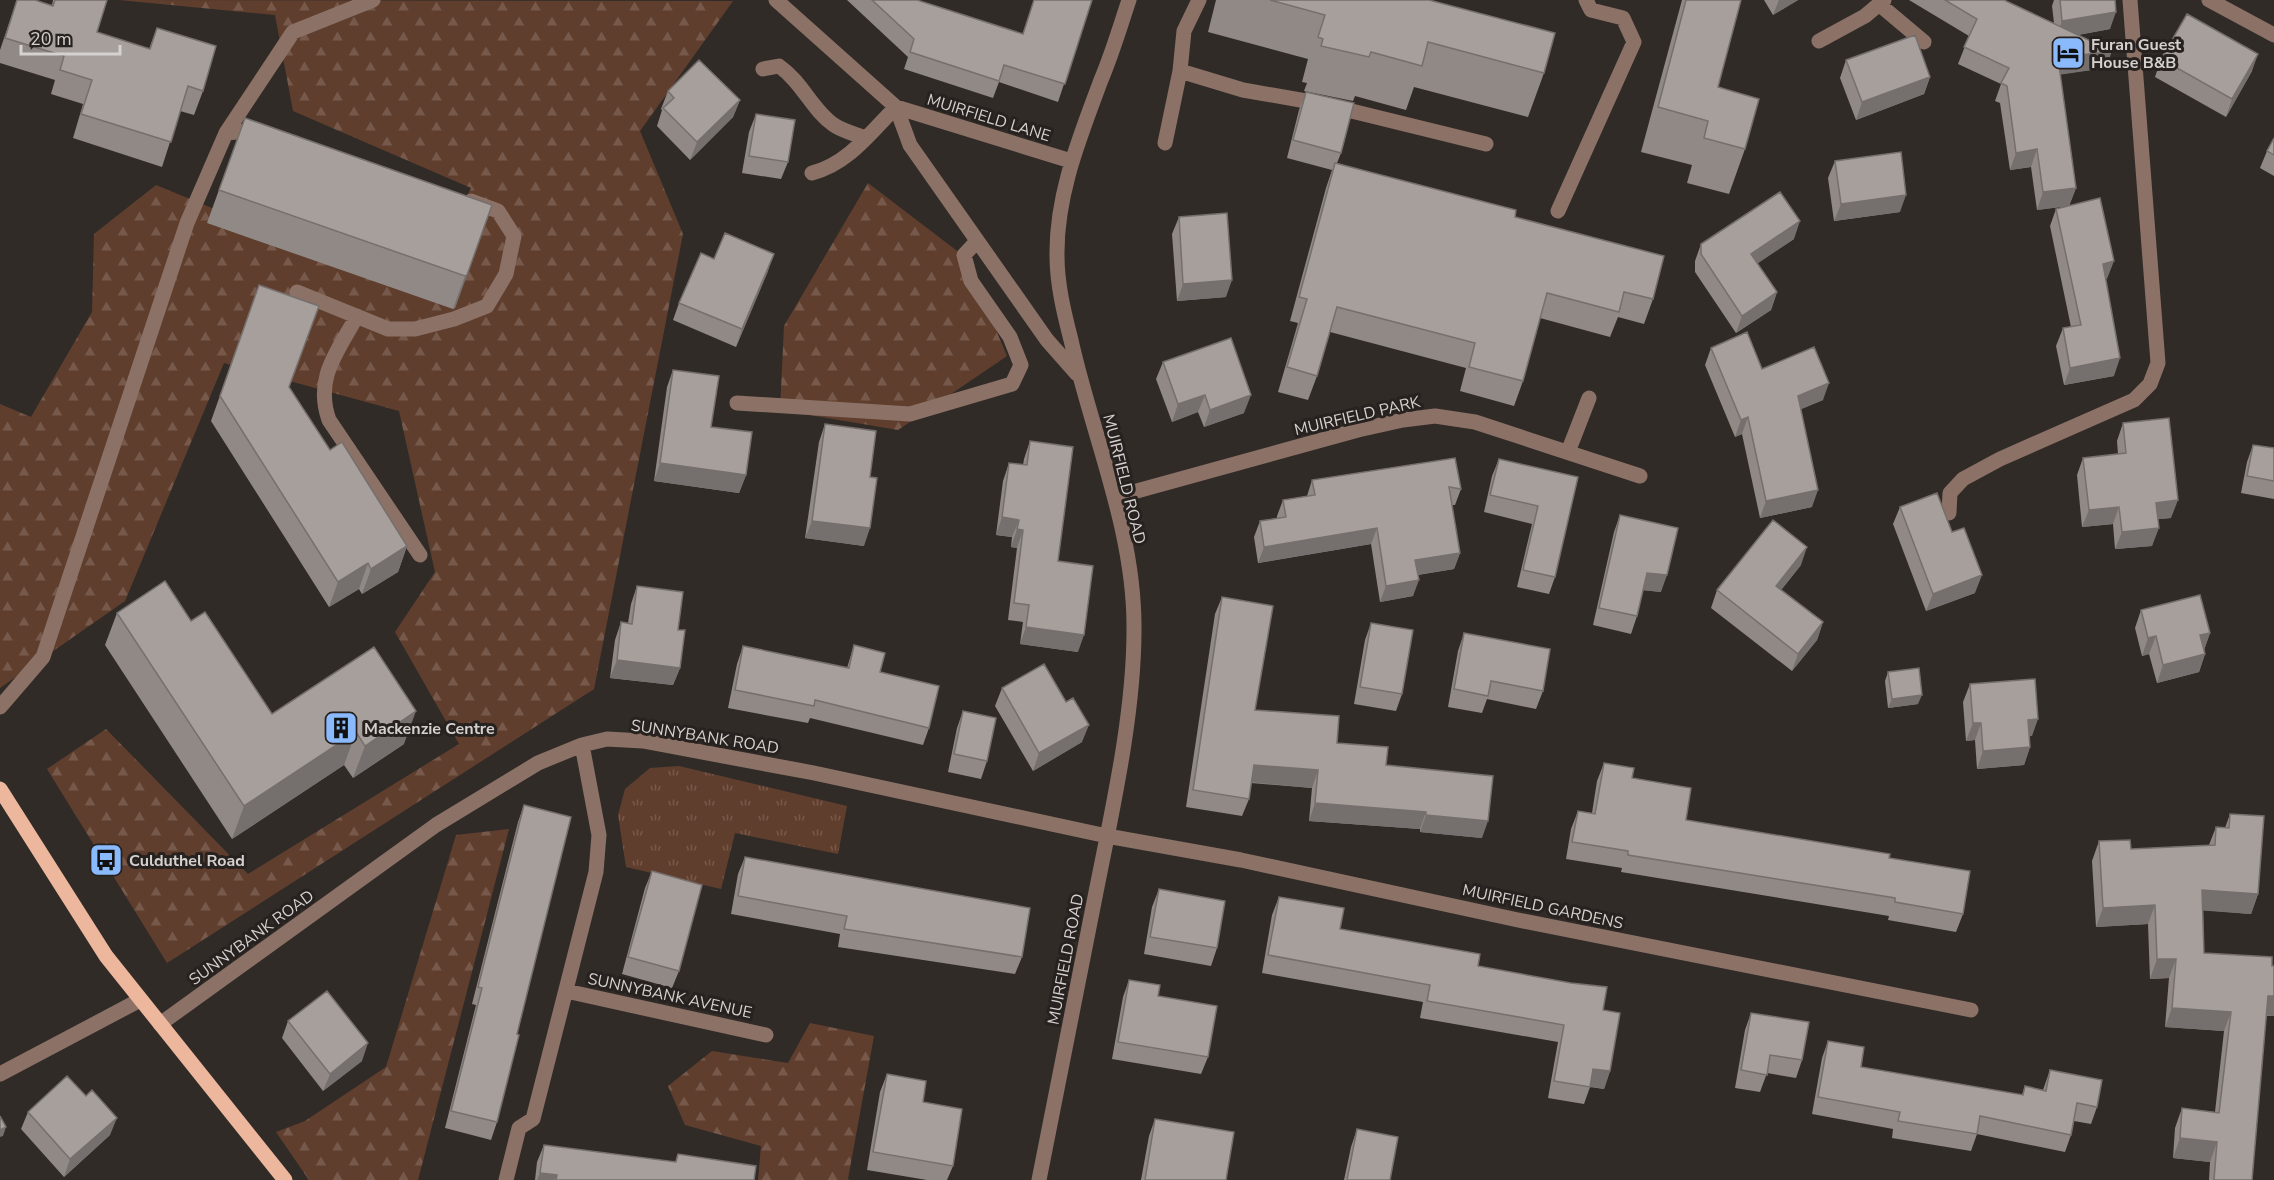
<svg xmlns="http://www.w3.org/2000/svg" width="2274" height="1180" font-family="'Nunito Sans',sans-serif">
  <style>
    .grass { fill: url(#grass-tufts) }
    .forest { fill: url(#forest-firs) }
    .lines { fill: none; stroke-linecap: round; stroke-linejoin: round }
    .minor { stroke: #8c7266; stroke-width: 15 }
    .major { stroke: #ecb79d; stroke-width: 15 }
    .wall { fill: #908986 }
    .shaded-wall { fill: #756f6d }
    .building { fill: #a79f9c; stroke: #756f6d; stroke-width: 1.5 }
    .labels { text-anchor: middle; stroke-width: 6; stroke-linejoin: round; paint-order: stroke }
    .poi-label { font-size: 16px; font-weight: bold; fill: #d5d1cf; stroke: #27221f; text-anchor: start }
    .street-label { font-size: 16px; fill: #d5d1cf; stroke: #27221f }
  </style>
  <defs>
    <pattern id="grass-tufts" width="24" height="20" patternUnits="userSpaceOnUse" patternTransform="scale(1.5)"><rect width="24" height="20" fill="#603e2d"/><path d="M3 7l-1-3M5 7V3M7 7l1-3M15 17l-1-3M17 17v-4M19 17l1-3" fill="none" stroke="#76594a"/></pattern>
    <pattern id="forest-firs" width="22" height="20" patternUnits="userSpaceOnUse" patternTransform="scale(1.5)"><rect width="22" height="20" fill="#603e2d"/><path d="M5 1l3.5 6h-7zM16 11l3.5 6h-7z" fill="#76594a"/></pattern>
  </defs>
  <rect width="100%" height="100%" fill="#312b28"/>
  <path class="grass" d="M679 766 847 806 838 854 735 833 721 889 626 867 618 815 625 789 650 768Z"/>
  <path class="forest" d="M119 0 733 1 640 131 683 234 594 689 167 963 47 769 106 729 248 874 459 744 395 632 435 572 399 411 224 363 125 601 0 688V404L31 417 92 312 94 234 156 185 415 292 471 188 293 111 275 15Z
    M868 183 965 257 1007 356 898 430 780 410 784 326Z
    M509 829 418 1180H309L276 1132 305 1121 386 1067 456 835Z
    M810 1023 874 1036 848 1179 850 1180H758L761 1146 685 1125 668 1086 712 1051 788 1063Z"/>
  <g class="lines">
    <path class="minor" d="M776 0 896 107 910 145 1047 340 1077 374
      M2209 0 2274 35
      M1880 5 1924 42
      M1819 41 1865 16 1884 0
      M763 69 779 66C803 83 812 110 834 125 843 131 855 134 865 138
      M1180 71 1243 90 1323 104 1486 144
      M226 133 293 32 373 0
      M1165 143 1180 71 1184 31 1199 0
      M812 173C848 164 871 132 896 107L1071 161
      M1558 211 1634 42 1623 18 1591 10 1586 0
      M297 292 388 329H415L454 319 487 306 506 274 514 236 498 211 471 201
      M357 316C338 351 314 378 329 420L420 555
      M737 403 910 414 1012 384 1021 365 1010 337 971 281 964 255 977 241
      M1568 452 1589 398
      M1115 497 1358 430 1403 420 1435 416 1475 422 1640 476
      M1949 513 1950 493 1963 479 2000 459 2134 400 2150 384 2158 363 2130 0
      M0 707 43 657 187 223 226 133 259 130
      M566 991 766 1035
      M160 1024 436 825 538 763 582 745 607 739 643 741 814 773 1107 836 1241 860 1518 920 1971 1010
      M0 1074 140 1000
      M506 1180 519 1128 533 1119 596 872 599 835 582 745
      M1039 1180C1059 1081 1078 981 1098 882 1114 802 1134 711 1134 630 1135 530 1092 435 1071 340 1064 313 1057 284 1057 256 1056 194 1080 137 1101 80 1112 54 1120 27 1129 0"/>
    <path class="major" d="M0 789 106 956 285 1180"/>
  </g>
  <path class="wall" d="M17 0 52 5 53 0H107L97 32 149 49 157 28 203 91 194 115 180 111 162 167 73 138 83 104 51 94 55 80 0 63V50Z
    M847 0H917L1023 34 1034 0H1092L1058 102 999 82 993 98 904 69 908 57Z
    M1216 0H1429L1544 73 1528 117 1414 87 1406 110 1355 96 1353 101 1304 91 1307 83 1302 82 1308 59 1208 32Z
    M1682 0H1741L1718 87 1745 149 1729 194 1687 183 1692 165 1641 152Z
    M1764 0H1798L1773 15Z
    M1909 0H2004L2054 23 2052 6 2054 0H2115L2110 29 2078 35 2106 68 2060 74 2076 188 2069 206 2107 279H2105L2114 376 2064 385 2056 346 2063 328 2071 327 2050 226 2056 209 2067 206 2037 210 2031 167 2010 170 2000 103 1995 101 2001 84 1958 64 1969 36Z
    M2161 59 2252 71 2226 117 2155 77Z
    M1846 60 1930 77 1924 94 1856 120 1840 78Z
    M668 91 740 100 733 117 690 160 657 126 662 110 661 109Z
    M1306 92 1341 153 1337 163 1515 217 1653 299 1644 324 1618 317 1610 337 1540 318 1523 381 1514 406 1460 391 1466 368 1330 332 1317 376 1308 400 1278 392 1298 323 1290 321 1326 188 1332 170 1287 158 1299 110Z
    M756 114 788 162 781 179 742 173 749 132Z
    M245 118 492 205 455 308 453 309 207 223Z
    M2274 138V176L2260 168 2267 151Z
    M1835 161 1900 212 1834 221 1828 178Z
    M1179 217 1226 297 1177 301 1172 234Z
    M1794 239 1757 263 1777 292 1771 310 1736 333 1695 272V261L1701 244Z
    M714 259 768 271 736 347 673 320 679 303Z
    M259 285 289 388 330 450 407 546 398 572 362 594 359 589 329 607 211 421Z
    M1711 348 1762 369 1823 400 1801 409 1812 507 1760 518 1742 434 1735 437 1705 365Z
    M1163 362 1244 413 1204 427 1198 412 1172 422 1156 379Z
    M673 370 711 427 746 475 739 493 654 481 667 387Z
    M2123 423 2171 518 2158 519 2152 546 2115 549 2113 524 2082 527 2077 475 2083 458 2118 454 2117 441Z
    M825 424 870 477 864 546 805 538 819 442Z
    M1030 441 1058 561 1078 652 1020 644 1023 622 1008 620 1017 548 1011 547 1012 537 996 535 1003 481 1009 463 1023 465 1024 459Z
    M2253 445 2274 448V499L2241 493 2247 462Z
    M1455 458 1461 489 1455 505H1452L1460 553 1454 569 1418 575 1413 596 1380 602 1371 544 1258 563 1254 537 1260 521 1277 518V516L1283 500 1307 496 1312 480Z
    M1499 459 1578 477 1555 577 1549 594 1517 587 1532 524 1484 512 1492 476Z
    M1900 507 1975 593 1926 611 1893 524Z
    M1620 515 1661 592 1643 590 1637 616 1631 634 1593 625 1614 532Z
    M1801 565 1781 590 1823 622 1817 640 1792 671 1711 608 1717 590Z
    M637 586 680 668 673 685 610 678 615 640 621 622 628 623 631 604Z
    M1222 597 1255 710 1337 743 1386 765 1482 838 1420 832V829L1309 821 1312 788 1251 783 1249 799 1242 816 1186 807 1215 614Z
    M2141 610 2210 633 2204 650 2205 654 2199 672 2157 683 2149 654 2142 656 2135 628Z
    M117 613 191 621 272 714 374 647 404 744 353 778 344 765 232 839 105 645Z
    M1371 623 1402 694 1396 711 1354 704 1365 640Z
    M1464 633 1543 691 1536 709 1487 699 1482 713 1448 707 1458 651Z
    M854 645 880 672 929 728 923 745 810 718 808 723 728 708 737 664 743 646 847 668Z
    M1888 672 1918 704 1888 708 1885 681Z
    M1970 684 2032 736H2029L2030 747 2024 765 1977 769 1975 740 1966 741 1963 702Z
    M1002 688 1066 702 1082 742 1033 771 995 706Z
    M963 711 987 761 981 779 948 772 957 728Z
    M1604 763 1632 778 1686 820 1889 858 1963 914 1956 932 1888 920 1889 916 1621 872 1622 868 1566 859 1571 829 1578 811 1592 813 1597 781Z
    M524 805 517 1034 497 1122 491 1140 445 1128 476 1005 472 1004 518 822Z
    M2230 814 2258 894 2251 914 2203 910 2204 953 2274 966V1016H2266L2252 1180H2209L2210 1162 2173 1158 2175 1128 2182 1108 2215 1112 2224 1031 2165 1027 2169 978 2150 979 2148 924 2096 927 2092 861 2099 841 2131 849 2209 845 2216 827 2225 828Z
    M745 857 1022 957 1015 974 838 947 840 934 731 914 738 874Z
    M652 871 679 971 672 988 622 974 645 888Z
    M1159 889 1217 948 1211 966 1144 954 1152 907Z
    M1279 897 1340 929 1478 966 1603 1010 1610 1071 1604 1089 1590 1087 1584 1104 1548 1098 1558 1042 1420 1018 1423 1002 1262 973 1272 915Z
    M1129 980 1158 996 1208 1057 1201 1074 1112 1059 1123 997Z
    M1751 1013 1802 1060 1796 1078 1767 1073 1760 1092 1735 1088 1745 1030Z
    M288 1021 362 1061 323 1091 282 1038Z
    M1828 1041 1861 1067 2022 1095 2025 1086 2043 1090 2050 1070 2097 1107 2091 1124 2074 1121 2071 1135 2065 1152 1977 1134 1971 1151 1892 1138 1893 1129 1812 1114 1822 1058Z
    M887 1074 923 1102 953 1166 947 1180H927L867 1170 880 1092Z
    M86 1096 110 1135 64 1177 21 1129 28 1112Z
    M1155 1119 1226 1180H1141L1149 1136Z
    M1357 1129 1390 1180H1344L1351 1147Z
    M544 1145 675 1162 678 1154 754 1180H535L537 1162Z"/>
  <path class="shaded-wall" d="M1779 0H1798L1773 15Z
    M2116 12 2110 29 2055 39 2062 21Z
    M2112 51 2106 68 2051 76 2058 58Z
    M2258 54 2252 71 2226 117 2232 99Z
    M1930 77 1924 94 1856 120 1862 102Z
    M740 100 733 117 690 160 697 142Z
    M2037 149 2031 167 2010 170 2016 153Z
    M2076 188 2069 206 2037 210 2043 192Z
    M1906 195 1900 212 1834 221 1841 204Z
    M1800 221 1794 239 1745 272 1751 254Z
    M774 254 768 271 736 347 742 329Z
    M2114 261 2107 279 2096 281 2103 264Z
    M467 275 455 308 453 309 465 276Z
    M1232 280 1226 297 1177 301 1183 284Z
    M1777 292 1771 310 1736 333 1742 316Z
    M2120 358 2114 376 2064 385 2070 368Z
    M1829 383 1823 400 1792 413 1798 396Z
    M1205 395 1198 412 1172 422 1178 404Z
    M1251 395 1244 413 1204 427 1210 410Z
    M1748 417 1742 434 1735 437 1741 420Z
    M660 463 746 475 739 493 654 481Z
    M1818 490 1812 507 1760 518 1766 501Z
    M2178 500 2171 518 2149 520 2156 503Z
    M2119 507 2113 524 2082 527 2089 510Z
    M1002 517 1019 520 1012 537 996 535Z
    M812 521 870 528 864 546 805 538Z
    M1377 528 1371 544 1258 563 1264 547Z
    M2159 528 2152 546 2115 549 2122 532Z
    M1017 529 1023 530 1017 548 1011 547Z
    M407 546 398 572 362 594 371 569Z
    M1807 547 1801 565 1770 604 1776 586Z
    M1460 553 1454 569 1410 576 1415 560Z
    M368 563 359 589 329 607 338 582Z
    M1647 573 1667 575 1661 592 1641 590Z
    M1982 575 1975 593 1926 611 1933 594Z
    M1419 580 1413 596 1380 602 1386 586Z
    M1823 622 1817 640 1792 671 1798 654Z
    M1026 627 1084 635 1078 652 1020 644Z
    M2210 633 2204 650 2200 635Z
    M2156 636 2149 654 2142 656 2148 638Z
    M2205 654 2199 672 2157 683 2163 665Z
    M617 660 680 668 673 685 610 678Z
    M1922 695 1918 704 1888 708 1892 699Z
    M416 711 404 744 353 778 365 746Z
    M2038 719 2032 736 2022 737 2028 720Z
    M1973 723H1981L1975 740 1966 741Z
    M1089 725 1082 742 1033 771 1039 753Z
    M356 732 344 765 232 839 244 806Z
    M2030 747 2024 765 1977 769 1983 751Z
    M1254 765 1318 770 1312 788 1248 782Z
    M1315 803 1426 812 1420 829 1309 821Z
    M1426 815 1488 821 1482 838 1420 832Z
    M2202 890 2258 894 2251 914 2195 910Z
    M2155 905 2148 924 2096 927 2103 908Z
    M2157 959H2176L2169 978 2150 979Z
    M2268 996H2274V1016L2261 1015Z
    M2172 1008 2231 1012 2224 1031 2165 1027Z
    M368 1043 362 1061 323 1091 330 1074Z
    M1593 1069 1610 1071 1604 1089 1587 1086Z
    M117 1118 110 1135 64 1177 70 1159Z
    M6 1127 3 1136 0 1137V1130Z
    M2180 1138 2217 1142 2210 1162 2173 1158Z
    M540 1173 557 1175 555 1180H537Z"/>
  <path class="building" d="M17 0H35L53 6 55 0H107L97 32 150 49 157 28 216 46 203 91 188 86 171 142 81 114 92 80 60 70 64 56 5 38Z
    M872 0H917L1023 34 1034 0H1092L1065 84 1004 65 999 81 910 52 914 39Z
    M1270 0H1429L1555 33 1544 73 1428 42 1422 66 1371 52 1369 57 1321 46 1323 39 1318 37 1325 15Z
    M1686 0H1741L1718 87 1759 99 1745 149 1704 138 1708 121 1658 107Z
    M1945 0H2004L2112 51 2058 58 2076 188 2043 192 2037 149 2016 153 2007 86 2001 83 2009 68 1964 47 1977 19Z
    M2060 0H2115L2116 12 2062 21Z
    M2187 14 2258 54 2232 99 2161 59Z
    M1915 35 1930 77 1862 102 1846 60Z
    M699 60 740 100 697 142 663 108 674 98 668 91Z
    M1306 92 1354 103 1341 153 1293 140Z
    M756 114 795 120 788 162 749 156Z
    M245 118 492 205 467 275 465 276 219 190Z
    M2274 138V155L2267 151Z
    M1901 152 1906 195 1841 204 1835 161Z
    M1335 163 1516 210 1515 217 1664 256 1653 299 1624 292 1619 312 1547 293 1523 381 1469 367 1475 343 1337 307 1317 376 1287 367 1307 299 1299 297Z
    M1780 192 1800 221 1751 254 1777 292 1742 316 1701 254V244Z
    M2100 198 2114 261 2103 264 2120 358 2070 368 2063 328 2081 325 2056 209Z
    M1227 213 1232 280 1183 284 1179 217Z
    M725 233 774 254 742 329 679 303 701 253 714 259Z
    M259 285 319 306 289 387 330 450 342 442 407 546 371 569 368 563 338 582 220 396Z
    M1747 332 1762 369 1814 347 1829 383 1798 396 1818 490 1766 501 1748 417 1741 420 1711 348Z
    M1231 338 1251 395 1210 410 1205 395 1178 404 1163 362Z
    M673 370 719 376 711 427 752 432 746 475 660 463Z
    M2169 418 2178 500 2156 503 2159 528 2122 532 2119 507 2089 510 2083 458 2126 453 2123 423Z
    M825 424 876 431 870 477 877 478 870 528 812 521Z
    M1030 441 1073 447 1058 561 1093 566 1084 635 1026 627 1029 605 1014 603 1023 530 1017 529 1019 520 1002 517 1009 463 1027 465Z
    M2253 445 2274 448V481L2247 476Z
    M1455 458 1461 489 1449 487 1460 553 1415 560 1419 580 1386 586 1377 528 1264 547 1260 521 1286 517 1283 500 1315 495 1312 480Z
    M1499 459 1578 477 1555 577 1523 570 1538 506 1490 495Z
    M1937 493 1952 532 1964 528 1982 575 1933 594 1900 507Z
    M1620 515 1678 528 1667 575 1647 573 1637 616 1599 608Z
    M1773 520 1807 547 1776 586 1823 622 1798 654 1717 590Z
    M165 581 191 621 205 612 272 714 374 647 416 711 365 746 356 732 244 806 117 613Z
    M637 586 683 592 678 630H685L680 668 617 660 621 622 632 624Z
    M2200 595 2210 633 2200 635 2205 654 2163 665 2156 636 2148 638 2141 610Z
    M1222 597 1273 606 1255 710 1339 716 1337 743 1388 747 1386 765 1493 776 1488 821 1426 815V812L1315 803 1318 770 1254 765 1249 799 1193 790Z
    M1371 623 1413 630 1402 694 1360 687Z
    M1464 633 1550 649 1543 691 1491 681 1488 696 1454 689Z
    M854 645 885 653 880 672 939 686 929 728 815 700 814 706 735 690 743 646 849 668Z
    M1044 664 1066 702 1073 698 1089 725 1039 753 1002 688Z
    M1919 668 1922 695 1892 699 1888 672Z
    M2035 679 2038 719 2028 720 2030 747 1983 751 1981 723H1973L1970 684Z
    M963 711 996 718 987 761 954 754Z
    M1604 763 1634 768 1632 778 1691 788 1686 820 1890 854 1889 858 1970 871 1963 914 1895 902V898L1628 855V851L1572 842 1578 811 1595 814Z
    M524 805 571 817 517 1034 519 1035 497 1122 451 1111 482 988 478 987Z
    M2230 814 2264 816 2258 894 2202 890 2204 953 2272 957V966H2274V996H2268L2252 1180H2214L2217 1142 2180 1138 2182 1108 2219 1113 2231 1012 2172 1008 2176 959H2157L2155 905 2103 908 2099 841 2130 840 2131 849 2215 845 2216 827 2229 828Z
    M745 857 1030 908 1022 957 844 929 847 916 738 896Z
    M652 871 702 885 679 971 628 957Z
    M1159 889 1225 901 1217 948 1150 937Z
    M1279 897 1344 908 1340 929 1480 954 1478 966 1571 983 1607 987 1603 1010 1620 1013 1610 1071 1593 1069 1590 1087 1554 1081 1564 1025 1427 1001 1430 985 1268 955Z
    M1129 980 1160 985 1158 996 1217 1006 1208 1057 1118 1042Z
    M327 991 368 1043 330 1074 288 1021Z
    M1751 1013 1809 1022 1802 1060 1770 1055 1767 1075 1741 1070Z
    M1828 1041 1864 1047 1861 1067 2023 1095 2025 1086 2046 1091 2050 1070 2102 1080 2097 1107 2077 1103 2071 1135 1980 1116 1977 1134 1898 1121 1900 1112 1818 1097Z
    M887 1074 926 1081 923 1102 962 1109 953 1166 873 1152Z
    M67 1076 86 1096 92 1090 117 1118 70 1159 28 1112Z
    M0 1116 6 1127 0 1130Z
    M1155 1119 1234 1132 1226 1180H1145Z
    M1357 1129 1398 1137 1390 1180H1347Z
    M544 1145 676 1162 678 1154 756 1166 754 1180H556L557 1175 540 1173Z"/>
  <defs>
    <g id="hotel-square" transform="scale(1.725)"><rect x="-9" y="-9" width="18" height="18" rx="4" fill="#8bbafc" stroke="#27221f"/><path d="M-6-4.5h1.5V1H6V5H4.5V3h-9V5H-6ZM-4 0a1.8 1.8 0 1 1 3.6 0ZM.5 0V-2.5h3Q6-2.5 6 0Z" fill="#111"/></g>
    <g id="building-square" transform="scale(1.725)"><rect x="-9" y="-9" width="18" height="18" rx="4" fill="#8bbafc" stroke="#27221f"/><path d="M-4-6H4V6H1V3H-1V6H-4ZM-2.5-4.3h1.7v1.8h-1.7ZM.8-4.3h1.7v1.8H.8ZM-2.5-1h1.7V.8h-1.7ZM.8-1h1.7V.8H.8Z" fill="#111"/></g>
    <g id="bus-square" transform="scale(1.725)"><rect x="-9" y="-9" width="18" height="18" rx="4" fill="#8bbafc" stroke="#27221f"/><path d="M-5-6H5V4H4V6H2V4H-2V6H-4V4H-5ZM-3.5-4V0h7V-4ZM-3.5 1.2v1.5H-2V1.2ZM2 1.2v1.5H3.5V1.2Z" fill="#111"/></g>
  </defs>
  <g fill-rule="evenodd">
    <use href="#hotel-square" x="2068" y="53"/>
    <use href="#building-square" x="341" y="728"/>
    <use href="#bus-square" x="106" y="860"/>
  </g>
  <g class="labels">
    <g class="poi-label">
      <text x="2091" y="50">Furan Guest<tspan x="2091" dy="18">House B&amp;B</tspan></text>
      <text x="364" y="734">Mackenzie Centre</text>
      <text x="129" y="866">Culduthel Road</text>
    </g>
    <g class="street-label">
      <text transform="translate(989 117) rotate(17)" y="6">MUIRFIELD LANE</text>
      <text transform="translate(1357 415) rotate(-13)" y="6">MUIRFIELD PARK</text>
      <text transform="translate(1125 479) rotate(76)" y="6">MUIRFIELD ROAD</text>
      <text transform="translate(705 736) rotate(9)" y="6">SUNNYBANK ROAD</text>
      <text transform="translate(1543 906) rotate(12)" y="6">MUIRFIELD GARDENS</text>
      <text transform="translate(251 937) rotate(-36)" y="6">SUNNYBANK ROAD</text>
      <text transform="translate(1065 959) rotate(-79)" y="6">MUIRFIELD ROAD</text>
      <text transform="translate(670 995) rotate(12)" y="6">SUNNYBANK AVENUE</text>
    </g>
  </g>
  <path d="M21 45v9h99v-9" fill="none" stroke="#d5d1cf" stroke-width="3"/>
  <text x="30" y="45" font-size="18" fill="#d5d1cf" stroke="#27221f" stroke-width="4.5" paint-order="stroke">20 m</text>
</svg>
